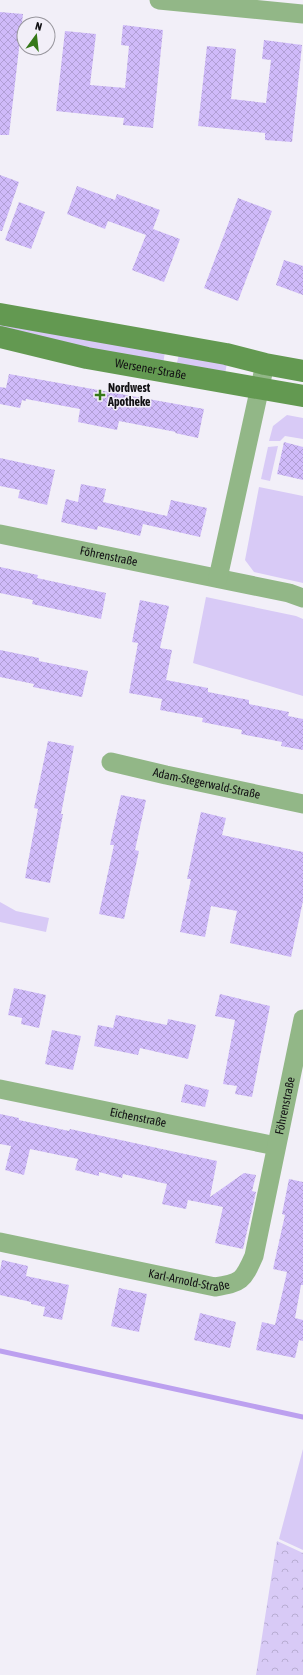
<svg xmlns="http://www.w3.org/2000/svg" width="303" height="1675" font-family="'Asap Condensed',sans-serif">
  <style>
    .green { fill: #d8caf6 }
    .forest { fill: url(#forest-crowns) }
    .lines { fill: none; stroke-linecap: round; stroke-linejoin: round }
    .stream { stroke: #bca0ef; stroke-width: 5 }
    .building { fill: url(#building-cross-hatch) }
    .street { stroke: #92b787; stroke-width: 19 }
    .secondary { stroke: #639951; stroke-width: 22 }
    .poi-dot { fill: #357818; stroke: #f2eff8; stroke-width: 1.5 }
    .labels { text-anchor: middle; stroke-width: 3; stroke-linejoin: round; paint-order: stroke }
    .street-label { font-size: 12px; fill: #121114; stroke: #f2eff8 }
    .poi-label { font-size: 12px; font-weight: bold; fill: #121114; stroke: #f2eff8; text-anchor: start }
  </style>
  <defs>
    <pattern id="forest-crowns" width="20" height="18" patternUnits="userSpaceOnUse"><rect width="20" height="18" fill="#d8caf6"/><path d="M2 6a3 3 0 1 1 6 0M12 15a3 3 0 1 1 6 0" fill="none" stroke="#b8acd2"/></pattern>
    <pattern id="building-cross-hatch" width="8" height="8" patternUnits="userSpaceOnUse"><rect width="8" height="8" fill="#cfbaf9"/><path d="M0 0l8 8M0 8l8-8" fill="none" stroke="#b19fd5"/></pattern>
  </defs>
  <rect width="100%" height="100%" fill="#f2eff8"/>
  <path class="green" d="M0 323 165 351 163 365 0 330Z
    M179 354 227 362 225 375 176 367Z
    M287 415 303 418V439L285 436 280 441H269L273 426Z
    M278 446 270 481 261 479 268 447Z
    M259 487 303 496V583L254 572 245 560Z
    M206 597 296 616 303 619V696L193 663Z
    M0 902 16 911 49 918 46 932 0 922Z
    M303 1449V1550L279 1539Z"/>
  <path class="forest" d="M277 1541 303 1553V1675H256Z"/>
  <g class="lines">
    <path class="stream" d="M0 1351 303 1417"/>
  </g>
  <path class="building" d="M0 12 23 14 9 135H0Z
    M123 25 163 30 153 128 123 125 124 118 56 111 65 31 96 34 90 85 125 88 129 46 121 45Z
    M264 40 302 45 292 142 265 140V133L198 126 207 46 236 49 231 99 266 103 271 60 262 59Z
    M0 175 19 182 2 231H0Z
    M77 186 115 200 117 194 160 210 153 229 180 239 164 282 132 270 146 235 108 221 105 229 67 214Z
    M238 198 272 211 238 301 204 288Z
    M19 202 45 212 31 249 5 240Z
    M284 260 303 266V295L276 285Z
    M9 374 204 409 198 438 175 433 176 432 119 421 117 430 78 422 80 409 26 399V401L22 400 20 408 0 404V387L6 388Z
    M284 442 303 447V480L277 474Z
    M0 458 55 470 47 505 18 498 20 490 0 486Z
    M81 484 106 489 103 502 167 516 171 500 207 508 200 537 143 524 140 536 98 526 97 530 61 522 66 499 78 502Z
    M0 567 38 575 37 578 106 593 101 619 32 604 33 600 0 593Z
    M140 600 169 606 160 648 172 650 166 680 208 688V692L249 700V704L289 712 288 716 303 719V750L281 746 282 742 241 734 242 730 202 722 203 718 160 710 162 699 129 693 138 643 132 642Z
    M0 650 39 658V661L88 671 82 697 33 687 34 684 0 677Z
    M48 741 74 746 61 814H63L50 883 25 878 38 809 34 808Z
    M121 795 146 800 135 850 139 851 124 919 99 914 114 845H110Z
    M201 812 226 818 222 835 303 852V901L291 957 230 943 237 911 211 906 205 937 180 932 191 879H187Z
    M14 988 46 995 39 1028 21 1024 22 1018 8 1015Z
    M220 994 270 1006 252 1097 235 1094 237 1086 223 1084 235 1020 215 1016Z
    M116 1015 167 1025 168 1019 196 1025 188 1059 140 1048 138 1055 94 1046 98 1025 113 1028Z
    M52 1030 81 1036 73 1070 45 1064Z
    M185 1084 209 1090 205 1107 181 1102Z
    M0 1114 19 1118V1120L69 1131 70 1129 217 1161 210 1197 244 1173 256 1175 252 1191 256 1192 243 1249 215 1243 223 1207 188 1200 186 1209 162 1204 167 1184 123 1174 122 1178 99 1172V1176L75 1170 78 1159 30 1149 24 1175 5 1170 11 1146 0 1144Z
    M289 1179 303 1182V1285H301L295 1318 303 1320V1341L299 1340 295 1358 256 1350 262 1322 275 1325 287 1272 273 1269 285 1215 282 1214Z
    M2 1260 28 1266 26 1276 69 1285 62 1320 43 1316 45 1307 31 1304V1302L0 1295V1271Z
    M119 1288 147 1294 139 1332 111 1326Z
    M200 1313 236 1322 230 1348 194 1340Z"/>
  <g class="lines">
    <g class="street">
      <path d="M159 0 303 14"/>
      <path id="s1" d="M0 534 289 593 303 598"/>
      <path d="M218 578 265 364"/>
      <path id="s2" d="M111 762 166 775 303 804"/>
      <path id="s3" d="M0 1089 276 1146"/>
      <path id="s4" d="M0 1242 215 1287C241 1283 243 1281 254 1256L303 1019"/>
    </g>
    <g class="secondary">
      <path d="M0 314 226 354 265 364 303 371"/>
      <path id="s5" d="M0 337 87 358 303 396"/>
    </g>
  </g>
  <path class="poi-dot" d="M98 389h4v4h4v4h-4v4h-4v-4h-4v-4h4z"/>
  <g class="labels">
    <g class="street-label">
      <text dy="4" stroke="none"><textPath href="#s5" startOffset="154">Wersener Straße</textPath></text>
      <text dy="4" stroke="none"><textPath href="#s1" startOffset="111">Föhrenstraße</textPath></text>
      <text dy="4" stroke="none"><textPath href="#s2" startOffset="98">Adam-Stegerwald-Straße</textPath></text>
      <text dy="4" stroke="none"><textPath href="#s4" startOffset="427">Föhrenstraße</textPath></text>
      <text dy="4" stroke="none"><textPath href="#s3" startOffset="141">Eichenstraße</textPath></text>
      <text dy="4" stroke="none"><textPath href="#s4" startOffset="193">Karl-Arnold-Straße</textPath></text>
    </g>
    <g class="poi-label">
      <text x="108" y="392">Nordwest<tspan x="108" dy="14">Apotheke</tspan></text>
    </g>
  </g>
  <g transform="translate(36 36) rotate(15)"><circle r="19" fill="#f2eff8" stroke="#98969d"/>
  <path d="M0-3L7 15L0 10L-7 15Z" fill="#357818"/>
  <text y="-6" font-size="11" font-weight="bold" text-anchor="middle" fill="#121114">N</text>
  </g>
</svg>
